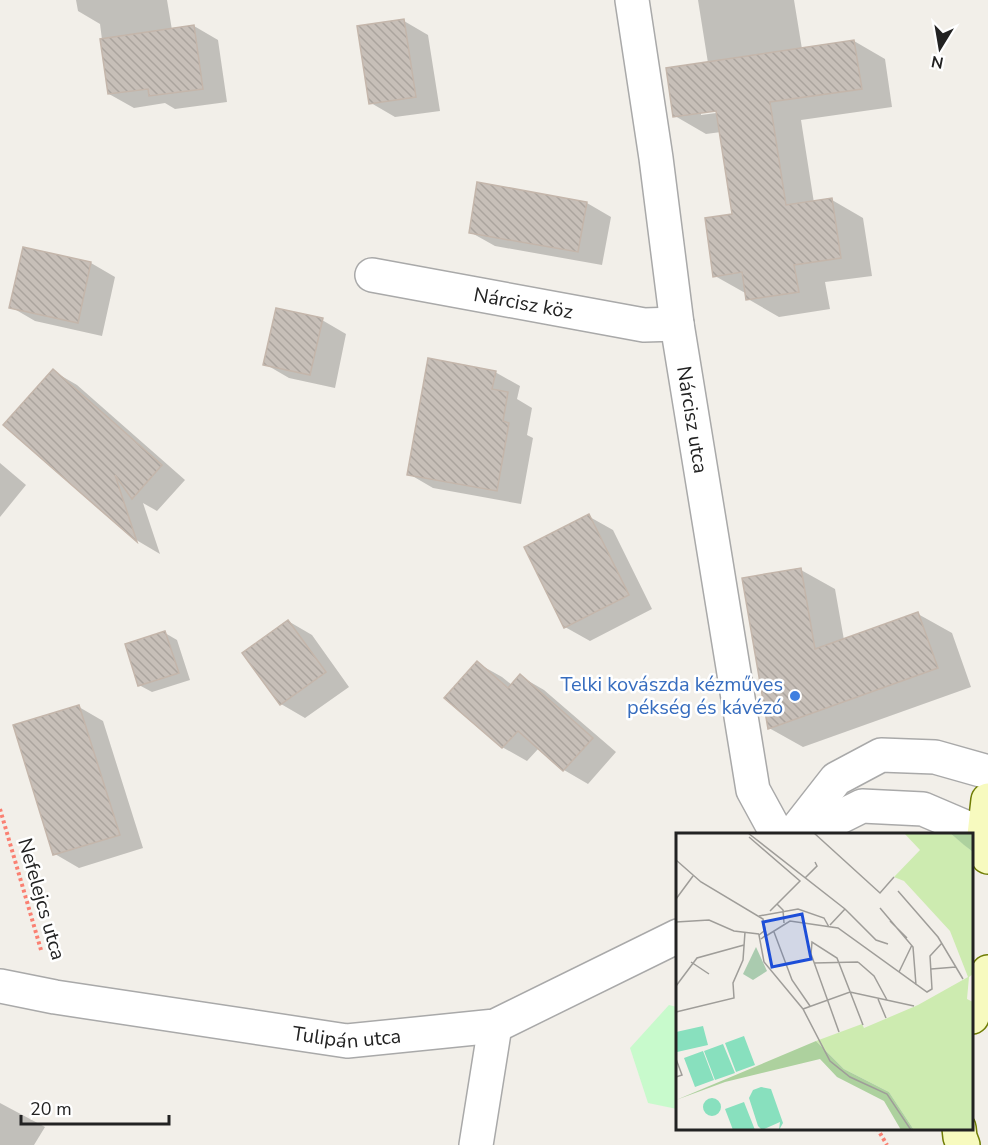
<svg xmlns="http://www.w3.org/2000/svg" width="988" height="1145" font-family="'Nunito Sans',sans-serif">
  <style>
    .park { fill: #c8facc }
    .shadow { fill: #0003; fill-rule: evenodd }
    .building { fill: url(#building-back-hatch); stroke: #c4b6ab; stroke-width: 1.5 }
    .lines { fill: none; stroke-linecap: round; stroke-linejoin: round }
    .minor-casing { stroke: #a9a9a9; stroke-width: 36 }
    .secondary-casing { stroke: #707d05; stroke-width: 36 }
    .path { stroke: #fa8072; stroke-width: 4; stroke-dasharray: 3 3; stroke-linecap: butt }
    .minor { stroke: #fff; stroke-width: 33 }
    .secondary { stroke: #f7fabf; stroke-width: 33 }
    .shop-dot { fill: #3f7fe0; stroke: #fff; stroke-width: 2 }
    .labels { text-anchor: middle; stroke-width: 5; stroke-linejoin: round; paint-order: stroke }
    .street-label { font-size: 20px; fill: #222; stroke: #fff }
    .shop-label { font-size: 20px; fill: #366cbe; stroke: #fff; text-anchor: end }
    .inset-road { fill: none; stroke: #9f9d99; stroke-width: 1.5 }
    .view { fill: #1d4ed8; fill-opacity: 0.15; stroke: #1d4ed8; stroke-width: 3 }
    .inset-edge { fill: none; stroke: #222; stroke-width: 3 }
  </style>
  <defs>
    <pattern id="building-back-hatch" width="6" height="6" patternUnits="userSpaceOnUse" patternTransform="scale(1.5)"><rect width="6" height="6" fill="#c7bfb8"/><path d="M-1 5l2 2M0 0l6 6M5-1l2 2" fill="none" stroke="#aba49e"/></pattern>
  </defs>
  <rect width="100%" height="100%" fill="#f2efe9"/>
  <path class="park" d="M669 1005 677 1007V1109L648 1103 630 1048Z"/>
  <path class="shadow" d="M76 0H167L172 30 194 26 218 40 227 102 175 109 165 103 134 108 109 94 100 24 78 11Z
    M698 0H794L802 49 854 41 885 59 892 107 801 120 814 203 832 200 863 218 872 276 825 282 830 309 779 317 748 299 747 294 715 276 733 215 721 132 706 134 675 116 708 63ZM724 109V112L701 115V112Z
    M404 21 428 35 440 111 395 117 371 103Z
    M479 184 587 203 611 217 602 265 495 246 470 232Z
    M24 248 91 263 115 277 102 336 35 321 11 307Z
    M322 320 346 334 335 388 289 378 265 364Z
    M53 371 77 385 185 480 157 511 143 503 160 554 138 541 6 425Z
    M495 372 520 386 517 399 532 408 527 435 533 438 521 504 433 488 409 474Z
    M0 463 26 485 0 517Z
    M588 516 613 530 652 609 590 641 565 627Z
    M801 570 835 589 844 640 918 614 952 633 971 687 803 747 769 728Z
    M288 621 312 635 349 687 305 718 281 704Z
    M165 633 177 640 190 680 152 692 139 685Z
    M477 663 502 677 512 685 520 676 544 690 616 752 588 784 564 770 539 748 527 761 502 747Z
    M79 707 103 721 143 848 79 868 55 854Z
    M0 1103 45 1127 34 1145H0Z"/>
  <path class="building" d="M404 19 416 97 369 104 357 26Z
    M194 25 203 89 149 96 148 89 108 94 100 39Z
    M854 40 862 89 770 102 786 205 832 198 841 258 794 265 799 292 746 300 742 272 713 277 705 218 732 214 716 111 673 117 666 68Z
    M477 182 587 202 578 252 469 233Z
    M23 247 91 262 78 323 9 308Z
    M276 308 323 318 310 375 263 365Z
    M428 358 496 371 492 389 508 392 503 421 509 423 497 491 407 475Z
    M53 369 162 465 132 499 115 475 137 542 3 425Z
    M589 514 629 595 564 628 524 547Z
    M801 568 815 649 918 612 938 668 768 729 742 578Z
    M288 620 326 672 280 705 242 653Z
    M165 631 179 673 138 686 125 644Z
    M477 661 508 688 520 674 593 738 563 771 518 731 502 748 444 698Z
    M79 705 120 835 53 855 13 725Z"/>
  <g class="lines">
    <g class="minor-casing">
      <g id="minor">
        <path id="s1" d="M632 0 656 158 677 324 753 790 777 834"/>
        <path id="s2" d="M372 275 644 325 677 324"/>
        <path d="M793 834 836 779 881 755 935 757 988 772"/>
        <path d="M806 834 862 806 923 809 984 835"/>
        <path id="s3" d="M0 986 55 997 347 1041 495 1026 678 936"/>
        <path d="M476 1145 495 1026"/>
      </g>
    </g>
    <g class="secondary-casing">
      <path id="secondary" d="M988 800 984 835 988 857
        M972 1017 988 972
        M959 1128 960 1137 963 1145"/>
    </g>
    <path class="path" d="M0 809 41 950
      M877 1128 887 1145"/>
    <use href="#minor" class="minor"/>
    <use href="#secondary" class="secondary"/>
  </g>
  <circle class="shop-dot" cx="795" cy="696" r="6"/>
  <g class="labels">
    <g class="street-label">
      <text dy="7" stroke="none"><textPath href="#s2" startOffset="154">Nárcisz köz</textPath></text>
      <text dy="7" stroke="none"><textPath href="#s1" startOffset="424">Nárcisz utca</textPath></text>
      <text transform="translate(42 899) rotate(74)" y="7">Nefelejcs utca</text>
      <text dy="7" stroke="none"><textPath href="#s3" startOffset="351">Tulipán utca</textPath></text>
    </g>
    <g class="shop-label">
      <text x="783" y="691">Telki kovászda kézműves<tspan x="783" dy="23">pékség és kávézó</tspan></text>
    </g>
  </g>
  <g transform="translate(676 833)">
    <rect width="297" height="297" fill="#f2efe9"/>
    <path d="M228 0H274L297 19V141L293 144 291 166 297 169V297H238L213 259 168 236 140 208 186 191 188 195 242 172 292 144 274 98 228 48 218 44 244 17Z" fill="#cdebb0"/>
    <path d="M274 0H297V19L288 12ZM140 208 168 236 213 259 238 297H225L208 268 161 244 144 226 49 249 0 267Z" fill="#add19e"/>
    <path d="M80 114 91 138 77 147 67 141Z" fill="#aacbaf"/>
    <path d="M27 193 32 212 1 219 0 199ZM68 203 79 232 60 239 49 210ZM47 211 59 240 39 247 28 218ZM27 218 38 247 19 254 8 225ZM85 254 95 256 107 290 103 297 104 289 86 297 82 293 73 265 77 257ZM27 274a9 9 0 1 1 18 0a9 9 0 1 1-18 0ZM68 269 79 297H57L49 276Z" fill="#88e0be"/>
    <path class="inset-road" d="M72 0 169 76 200 107 212 111M138 0 204 60 218 44M73 4 124 48 94 78M0 27 25 49 87 86 90 102 85 106M129 45 141 33 139 29M222 58 262 104 287 146M0 66 17 43M101 71 107 77 108 90M204 75 237 114 240 152M83 83 122 76 148 85 153 94M214 88 231 105M0 89 33 87 58 98 83 101M154 92 169 76M88 98 83 102 88 129 127 176 154 228 174 244 211 261 235 297M98 99 116 147 134 173M90 103 114 88 162 95 251 159 256 156 254 123 266 110M15 129 33 141M182 129 198 143 211 167M138 130 182 129M255 136 280 134M223 139 236 112M0 153 21 125 68 112M202 166 210 185M127 176 174 159 238 173M0 179 58 165 57 150 67 127 69 99M163 199 135 121 136 109 161 125 187 192M0 226 6 242 0 244"/>
    <path class="view" d="M126 81 135 126 96 134 87 89Z"/>
    <rect width="297" height="297" class="inset-edge"/>
  </g>
  <g transform="translate(940 48) rotate(191)" stroke="#ffffff" stroke-width="4.5" paint-order="stroke">
  <path d="M0-4.5L10 22L0 15L-10 22Z" fill="#222222"/>
  <text y="-9" font-size="16" font-weight="bold" text-anchor="middle" fill="#222222">N</text>
  </g>
  <path d="M21 1115v9h148v-9" fill="none" stroke="#222222" stroke-width="3"/>
  <text x="30" y="1115" font-size="18" fill="#222222" stroke="#ffffff" stroke-width="4.5" paint-order="stroke">20 m</text>
</svg>
